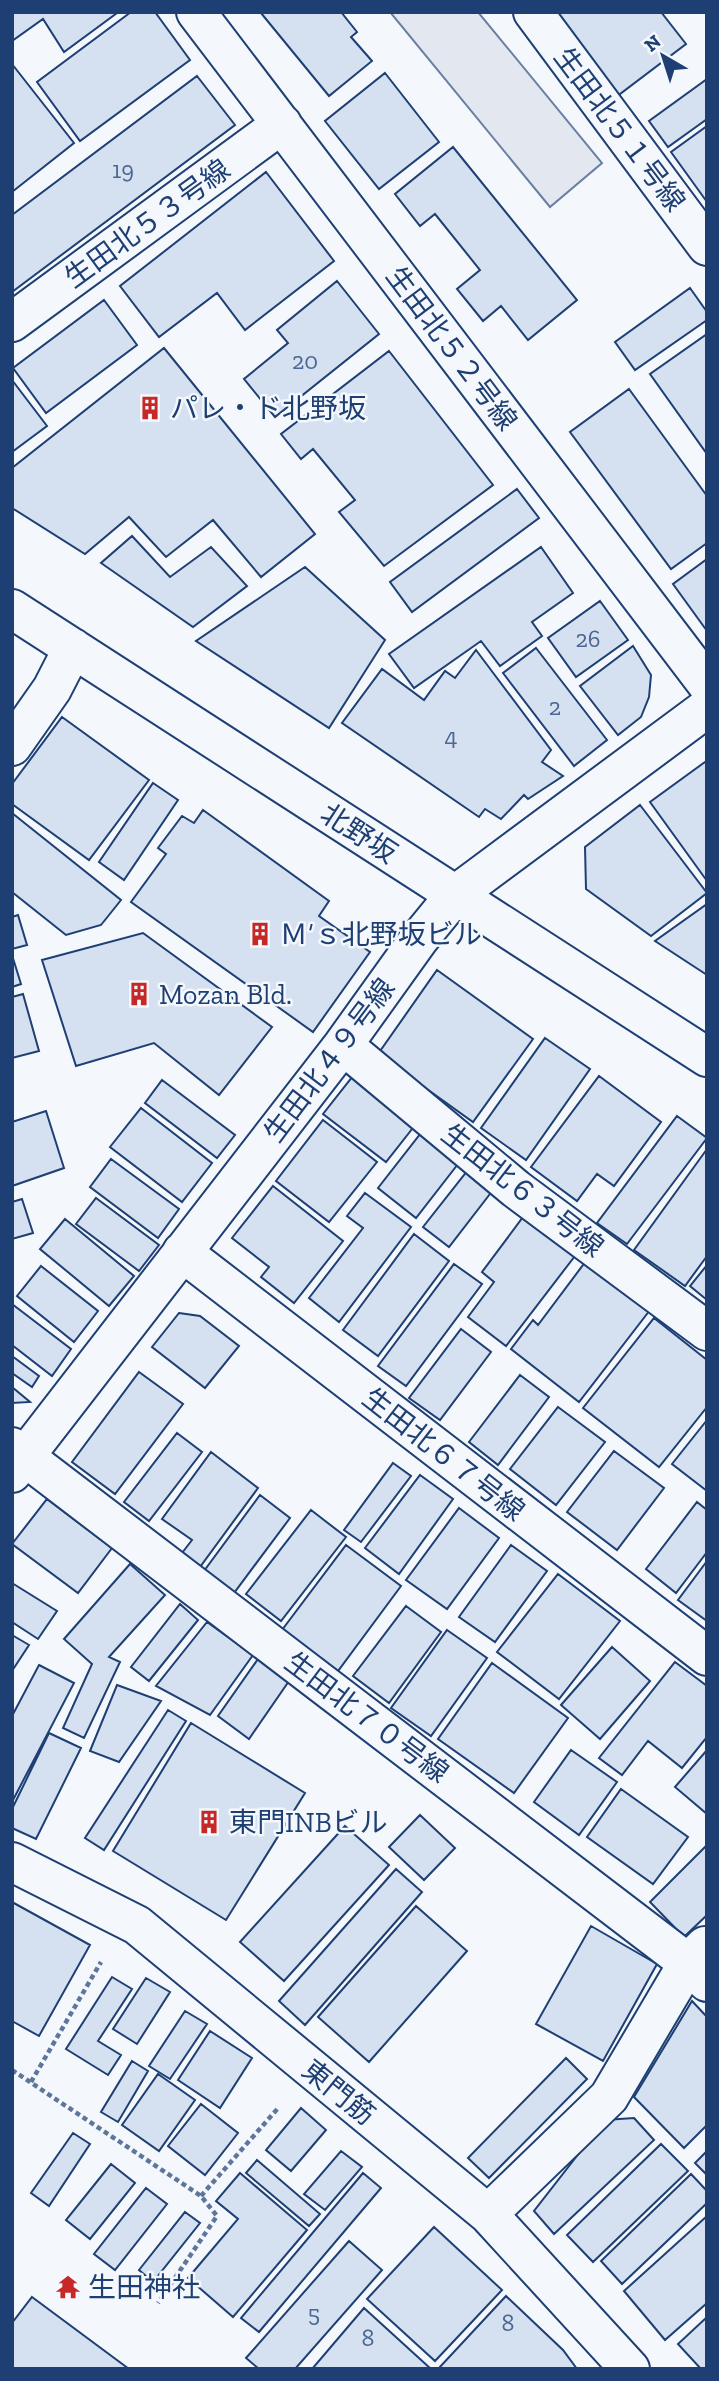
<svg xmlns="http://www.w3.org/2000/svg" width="719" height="2381" font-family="'Zilla Slab','Noto Sans JP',serif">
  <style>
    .parking { fill: #e3e8f0; stroke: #687fa3; stroke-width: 2 }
    .building { fill: #d5e0f0; stroke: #1d3f73; stroke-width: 2 }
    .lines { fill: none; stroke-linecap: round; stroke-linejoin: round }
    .street-casing { stroke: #1d3f73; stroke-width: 42 }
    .path { stroke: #5e769c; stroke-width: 4.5; stroke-dasharray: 5 3.5; stroke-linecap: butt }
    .street { stroke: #f4f7fb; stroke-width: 38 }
    .labels { text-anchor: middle; stroke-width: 5; stroke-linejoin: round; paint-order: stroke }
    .number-label { font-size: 24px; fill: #4b6792 }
    .street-label { font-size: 28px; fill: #1d3f73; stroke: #f4f7fb }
    .poi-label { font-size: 28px; fill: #1d3f73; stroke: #f4f7fb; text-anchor: start }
  </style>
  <rect width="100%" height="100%" fill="#f4f7fb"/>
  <path class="parking" d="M390 12H478L602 163 550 207Z"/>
  <path class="building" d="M12 12H117V13L64 52 43 19 12 41Z
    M131 12H155L190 60 80 141 37 82Z
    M263 12H341L357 32 351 37 372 61 329 96 261 13Z
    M552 12H661L686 44 616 97Z
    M12 64 74 143 12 192Z
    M385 73 439 142 379 189 325 121Z
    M197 76 235 125 12 292V215Z
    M707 79V119L668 147 649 121Z
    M707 126V202L671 152Z
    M453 147 577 300 528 340 501 306 483 321 457 289 480 270 435 214 420 226 395 194Z
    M266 172 334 261 245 330 217 293 159 337 120 286Z
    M337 281 379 334 275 417 244 379 288 343 277 330Z
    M690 288 707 312V320L635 370 615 342Z
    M104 300 137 345 46 413 13 368Z
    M707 334V454L650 374Z
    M164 348 315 534 261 577 213 520 166 557 129 517 85 554 12 508V468Z
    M389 351 493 485 384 566 339 512 355 500 313 449 301 459 281 434Z
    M12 380 47 426 12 452Z
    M629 389 707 496V543L671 569 570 432Z
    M517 489 539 518 412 612 390 582Z
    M132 536 170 577 211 547 247 586 193 627 101 563Z
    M541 547 573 593 532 622 542 636 500 666 481 641 414 688 389 654Z
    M707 559V631L673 584Z
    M305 567 385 640 329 728 196 641Z
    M600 601 628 640 576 677 548 638Z
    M633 646 651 675 649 697 641 717 618 735 580 686Z
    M536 648 607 740 574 766 503 673Z
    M476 650 551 750 542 762 563 776 528 799 524 795 501 819 485 809 479 817 342 723 382 669 424 700 445 671 455 678Z
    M62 717 149 780 89 860 12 804V784Z
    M705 762 707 764V881L650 802Z
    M153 783 178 800 124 880 99 862Z
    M640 805 707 893 651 936 586 889 585 847Z
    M203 810 329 901 319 916 370 952 313 1032 131 902 166 854 158 848 182 816 194 823Z
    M12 813 121 900 101 925 66 935 12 892Z
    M707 904V975L655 941Z
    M18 915 27 945 12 949V917Z
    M143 933 272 1027 219 1095 154 1043 76 1066 42 960Z
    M12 955 21 984 12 987Z
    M437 970 533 1039 473 1122 378 1054Z
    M23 994 39 1051 12 1058V997Z
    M545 1038 590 1069 526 1160 481 1128Z
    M353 1076 416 1124 386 1162 323 1114Z
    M599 1076 661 1122 614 1186 597 1174 577 1201 531 1167Z
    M162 1080 235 1135 217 1158 145 1103Z
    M141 1108 212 1163 182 1202 110 1147Z
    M46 1111 64 1168 12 1186V1122Z
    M677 1116 707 1138 627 1244 597 1223Z
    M323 1120 377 1162 329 1222 276 1181Z
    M421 1133 458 1164 416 1218 378 1188Z
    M707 1149V1256L685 1286 634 1250Z
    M111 1159 179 1209 158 1238 90 1187Z
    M468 1170 493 1190 449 1247 423 1227Z
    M273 1186 343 1241 294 1303 261 1277 269 1267 232 1238Z
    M365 1193 411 1227 339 1322 309 1298 363 1228 347 1216Z
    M96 1198 159 1245 139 1271 76 1224Z
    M22 1199 33 1233 12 1239V1202Z
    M526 1213 578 1252 506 1346 468 1317 494 1282 482 1272Z
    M65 1219 134 1276 109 1306 40 1249Z
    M414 1234 449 1261 378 1356 343 1330Z
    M586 1261 650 1310 579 1402 511 1349 533 1320 538 1325Z
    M454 1264 482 1284 406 1386 378 1366Z
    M707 1265V1300L690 1286Z
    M41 1266 98 1311 74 1342 17 1296Z
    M12 1304 71 1349 52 1376 12 1345Z
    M179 1313 200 1316 239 1346 205 1388 152 1347Z
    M654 1318 707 1360V1407L659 1467 583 1408Z
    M461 1329 491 1352 440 1420 409 1398Z
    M12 1356 39 1376 32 1387 12 1373Z
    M139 1372 183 1404 115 1494 72 1462Z
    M520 1375 549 1397 498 1465 469 1442Z
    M12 1387 30 1402 12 1403Z
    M558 1407 605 1442 556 1505 510 1469Z
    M707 1420V1491L672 1464Z
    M177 1433 202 1452 149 1521 124 1502Z
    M614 1451 664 1488 617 1550 567 1512Z
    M211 1452 258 1488 200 1567 182 1553 192 1540 162 1519Z
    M393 1463 411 1476 361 1542 344 1530Z
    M420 1475 453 1499 399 1574 365 1548Z
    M260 1495 290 1518 234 1593 204 1571Z
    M47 1499 112 1548 78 1593 12 1544Z
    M697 1502 707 1510V1552L676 1593 646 1569Z
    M459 1508 499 1538 447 1609 406 1580Z
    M311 1510 346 1537 281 1621 246 1594Z
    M346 1545 401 1586 338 1671 282 1630Z
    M511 1545 547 1571 495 1642 459 1617Z
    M707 1561V1621L678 1600Z
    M130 1564 165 1595 109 1657 120 1662 84 1738 63 1728 92 1664 64 1639Z
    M558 1574 620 1621 559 1699 497 1652Z
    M12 1583 57 1611 38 1639 12 1622Z
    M180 1604 198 1620 149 1681 131 1667Z
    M406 1606 441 1632 389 1703 353 1676Z
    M207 1622 253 1655 210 1715 156 1686Z
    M447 1630 487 1658 431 1736 391 1708Z
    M12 1635 29 1645 12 1671Z
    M612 1647 650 1681 600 1739 561 1705Z
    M258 1659 289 1681 249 1739 218 1716Z
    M675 1662 707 1686V1737L682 1768 648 1741 622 1775 599 1758Z
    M492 1663 568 1718 514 1793 438 1739Z
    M39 1665 74 1683 12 1802V1716Z
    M117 1685 161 1701 119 1762 90 1751Z
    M168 1710 186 1721 104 1850 85 1838Z
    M191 1723 305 1793 226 1920 113 1851Z
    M49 1733 81 1748 36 1839 12 1828V1809Z
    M571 1750 617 1782 579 1835 534 1802Z
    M707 1750V1814L675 1787Z
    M621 1789 688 1837 653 1884 587 1837Z
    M420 1815 455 1848 424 1880 389 1847Z
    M345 1826 389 1865 284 1981 240 1942Z
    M707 1845V1915L684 1937 650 1902Z
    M396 1869 422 1892 305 2025 279 2001Z
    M12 1902 90 1945 39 2036 12 2021Z
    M416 1906 467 1951 369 2062 318 2017Z
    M591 1926 657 1964 603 2061 536 2024Z
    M112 1977 132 1989 98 2041 121 2055 108 2075 66 2049Z
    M146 1978 170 1992 137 2044 113 2029Z
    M692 2001 707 2017V2125L684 2148 634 2097Z
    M185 2011 207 2024 170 2079 149 2066Z
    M210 2031 252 2058 220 2108 178 2080Z
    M566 2058 587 2079 489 2178 468 2158Z
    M132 2061 148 2071 118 2122 101 2112Z
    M158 2074 195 2100 159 2151 122 2125Z
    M201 2104 238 2133 205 2175 168 2146Z
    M301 2108 326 2130 291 2171 266 2150Z
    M634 2118 654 2140 554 2234 534 2211 605 2120Z
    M73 2133 90 2144 49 2206 31 2193Z
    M661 2144 688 2171 593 2262 567 2235Z
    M341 2151 362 2167 325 2210 304 2194Z
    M707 2151V2175L695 2163Z
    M257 2160 320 2214 309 2226 246 2173Z
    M111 2164 135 2183 90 2239 66 2220Z
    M240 2173 307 2230 233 2317 188 2278 238 2219 216 2201Z
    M363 2173 381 2188 259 2332 241 2318Z
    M691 2174 707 2191V2203L622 2284 601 2261Z
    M146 2188 167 2204 115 2270 94 2254Z
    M185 2212 200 2223 153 2282 139 2270Z
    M707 2216V2303L665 2340 624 2291Z
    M434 2227 502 2290 435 2361 367 2299Z
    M349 2241 382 2270 295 2369H259L246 2358Z
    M506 2296 563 2350 577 2369H438Z
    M32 2297 129 2369H12V2323Z
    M364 2308 431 2369H312Z
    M707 2317V2369H701L678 2344Z"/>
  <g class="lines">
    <g class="street-casing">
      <path id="street" d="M196 12 707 684
        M533 12 707 246
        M12 322 282 124
        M12 609 707 1057
        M12 746 52 689 73 648
        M343 1045 516 1189 707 1331
        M182 1252 707 1656
        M12 1447 688 1963 707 1982
        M12 1473 343 1045 419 939 455 895 707 708
        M12 1862 137 1925 488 2214 630 2369
        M488 2214 609 2097 688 1963 705 1946"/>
    </g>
    <path class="path" d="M12 2070 201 2196 217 2216 158 2303
      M31 2082 101 1962
      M201 2196 279 2107"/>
    <use href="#street" class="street"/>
  </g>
  <defs>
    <g id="building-bare" transform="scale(1.89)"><path d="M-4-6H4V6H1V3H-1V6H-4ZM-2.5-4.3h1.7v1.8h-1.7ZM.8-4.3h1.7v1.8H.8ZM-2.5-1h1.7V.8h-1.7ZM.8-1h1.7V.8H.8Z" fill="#c62828" stroke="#f4f7fb" stroke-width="2.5" paint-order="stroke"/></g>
    <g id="temple-bare" transform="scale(1.89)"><path d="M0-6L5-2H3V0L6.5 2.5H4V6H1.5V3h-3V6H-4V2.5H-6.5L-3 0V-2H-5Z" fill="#c62828" stroke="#f4f7fb" stroke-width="2.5" paint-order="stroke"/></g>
  </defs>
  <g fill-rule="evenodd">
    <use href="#building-bare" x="150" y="408"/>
    <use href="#building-bare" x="260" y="934"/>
    <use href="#building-bare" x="139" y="994"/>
    <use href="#building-bare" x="209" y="1822"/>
    <use href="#temple-bare" x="68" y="2287"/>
  </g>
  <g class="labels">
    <g class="number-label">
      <text x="123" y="178">19</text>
      <text x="305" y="369">20</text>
      <text x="588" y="647">26</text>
      <text x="555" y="715">2</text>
      <text x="451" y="745">4</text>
      <text x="314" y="2322">5</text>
      <text x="508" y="2331">8</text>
      <text x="368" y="2346">8</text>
    </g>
    <g class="street-label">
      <text transform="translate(620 129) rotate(53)" y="10">生田北５１号線</text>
      <text transform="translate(147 223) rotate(-36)" y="10">生田北５３号線</text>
      <text transform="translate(452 348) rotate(53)" y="10">生田北５２号線</text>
      <text transform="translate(359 833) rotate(33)" y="10">北野坂</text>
      <text transform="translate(329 1060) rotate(-53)" y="10">生田北４９号線</text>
      <text transform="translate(523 1190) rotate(38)" y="10">生田北６３号線</text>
      <text transform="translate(444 1454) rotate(38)" y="10">生田北６７号線</text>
      <text transform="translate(367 1717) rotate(37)" y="10">生田北７０号線</text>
      <text transform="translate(339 2092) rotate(39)" y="10">東門筋</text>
    </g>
    <g class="poi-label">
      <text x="170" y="418">パレ・ド北野坂</text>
      <text x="280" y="944">Ｍ’ｓ北野坂ビル</text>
      <text x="159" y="1004">Mozan Bld.</text>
      <text x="229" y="1832">東門INBビル</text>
      <text x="88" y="2297">生田神社</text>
    </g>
  </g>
  <rect width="719" height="2381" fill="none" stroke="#1d3f73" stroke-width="28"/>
  <g transform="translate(663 56) rotate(321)" stroke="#f4f7fb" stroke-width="5" paint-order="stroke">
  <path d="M0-5L12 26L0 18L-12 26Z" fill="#1d3f73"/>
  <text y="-10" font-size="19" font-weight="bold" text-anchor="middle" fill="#1d3f73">N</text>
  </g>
</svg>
